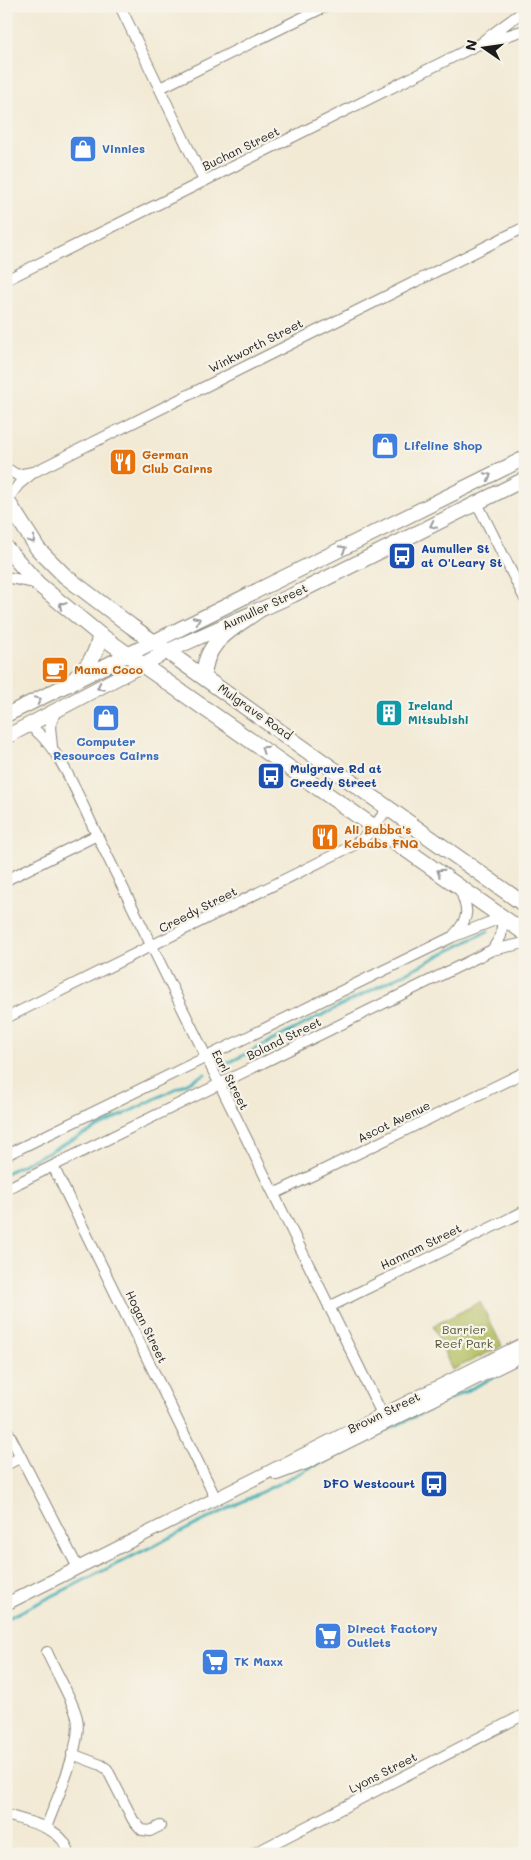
<svg xmlns="http://www.w3.org/2000/svg" width="531" height="1860" font-family="Mali,sans-serif">
  <style>
    .green { fill: #b3be60; stroke: #686d3e }
    .lines { fill: none; stroke-linecap: round; stroke-linejoin: round }
    .stream { stroke: #3eafb7; stroke-width: 3 }
    .minor-casing { stroke: #878378; stroke-width: 12 }
    .tertiary-casing { stroke: #878378; stroke-width: 14 }
    .secondary-casing { stroke: #878378; stroke-width: 16 }
    .primary-casing { stroke: #878378; stroke-width: 17 }
    .minor { stroke: #fff; stroke-width: 10 }
    .tertiary { stroke: #fff; stroke-width: 12 }
    .secondary { stroke: #fff; stroke-width: 14 }
    .primary { stroke: #fff; stroke-width: 15 }
    .oneway { stroke: #999 }
    .labels { text-anchor: middle; stroke-width: 4.5; stroke-linejoin: round; paint-order: stroke }
    .shop-label { font-size: 12px; font-weight: bold; fill: #366cbe; stroke: #f7f3e8; text-anchor: start }
    .street-label { font-size: 12px; fill: #1c1c1c; stroke: #f7f3e8 }
    .food-label { font-size: 12px; font-weight: bold; fill: #c56008; stroke: #f7f3e8; text-anchor: start }
    .transit-label { font-size: 12px; font-weight: bold; fill: #164399; stroke: #f7f3e8; text-anchor: start }
    .culture-label { font-size: 12px; font-weight: bold; fill: #0d838f; stroke: #f7f3e8; text-anchor: start }
    .park-label { font-size: 12px; fill: #515534; stroke: #f7f3e8 }
  </style>
  <rect width="100%" height="100%" fill="#f7f3e8"/>
  <filter id="ink" filterUnits="userSpaceOnUse"><feTurbulence type="fractalNoise" baseFrequency=".02" numOctaves="2"/><feDisplacementMap in="SourceGraphic" scale="10" xChannelSelector="R" yChannelSelector="G"/><feConvolveMatrix kernelMatrix="1 2 1 2 8 2 1 2 1" color-interpolation-filters="sRGB"/></filter>
  <filter id="wash" filterUnits="userSpaceOnUse"><feTurbulence type="fractalNoise" baseFrequency=".0096" numOctaves="4" result="noise"/><feDisplacementMap in="SourceGraphic" scale="20" xChannelSelector="R" yChannelSelector="G"/><feGaussianBlur stdDeviation="1.12" result="paint"/><feColorMatrix in="noise" values="0 0 0 0 0 0 0 0 0 0 0 0 0 0 0 0 0 1.4 0 .05"/><feComposite in="paint" operator="in"/></filter>
  <g filter="url(#wash)">
    <rect width="100%" height="100%" fill="#f2ead5"/>
    <path class="green" d="M480 1302 502 1346 452 1370 433 1326Z"/>
    <g class="lines">
      <path class="stream" d="M224 1065 488 931
        M6 1173 205 1074
        M363 1442 525 1362
        M6 1619 330 1458"/>
    </g>
  </g>
  <g filter="url(#ink)">
    <g class="lines">
      <g class="minor-casing">
        <path id="minor" d="M120 6 204 181
          M484 40 525 10
          M160 88 326 6
          M6 280 477 45 525 30
          M6 468 17 475 33 472
          M7 500 19 484 34 472 525 227
          M477 503 525 599
          M6 577 35 583
          M29 726C58 742 82 805 97 835L385 1420
          M52 747 50 726 55 712
          M6 880 97 835
          M454 935C471 917 468 909 459 887
          M6 1018 354 845 368 834 389 807
          M6 1155 452 937 503 917 501 936 492 950
          M53 1166 216 1499
          M6 1189 492 950 525 943
          M274 1194 525 1072
          M329 1307 525 1211
          M6 1428 78 1568
          M6 1465 21 1457
          M72 1754 101 1765 107 1769 133 1820 142 1830 150 1831 160 1826
          M6 1815C28 1822 64 1827 69 1854
          M46 1828C55 1802 83 1744 77 1718 73 1700 55 1671 47 1652
          M253 1854 525 1714"/>
      </g>
      <g class="tertiary-casing">
        <path id="tertiary" d="M277 1474 306 1463 525 1354
          M6 1604 525 1343"/>
      </g>
      <g class="secondary-casing">
        <path id="secondary" d="M6 715 525 458
          M6 737 168 651 293 595 525 479"/>
      </g>
      <g class="primary-casing">
        <path id="primary" d="M6 499 38 549 65 576 131 626 525 905
          M6 548 38 584 100 635 525 933
          M204 677C204 641 233 629 259 610
          M69 684C86 669 96 658 100 635"/>
      </g>
      <use href="#minor" class="minor"/>
      <use href="#tertiary" class="tertiary"/>
      <use href="#secondary" class="secondary"/>
      <use href="#primary" class="primary"/>
    </g>
    <defs><path id="oneway-chevron" d="M-2-3.5L2.5 0L-2 3.5" fill="none" stroke-width="1.6" stroke-linecap="round" stroke-linejoin="round" transform="scale(1.25)"/></defs>
    <g class="oneway">
      <use href="#oneway-chevron" transform="translate(488 476) rotate(-26)"/>
      <use href="#oneway-chevron" transform="translate(433 525) rotate(154)"/>
      <use href="#oneway-chevron" transform="translate(32 540) rotate(54)"/>
      <use href="#oneway-chevron" transform="translate(343 549) rotate(-27)"/>
      <use href="#oneway-chevron" transform="translate(62 605) rotate(-140)"/>
      <use href="#oneway-chevron" transform="translate(197 620) rotate(-26)"/>
      <use href="#oneway-chevron" transform="translate(100 687) rotate(153)"/>
      <use href="#oneway-chevron" transform="translate(38 700) rotate(-26)"/>
      <use href="#oneway-chevron" transform="translate(264 749) rotate(-145)"/>
      <use href="#oneway-chevron" transform="translate(440 872) rotate(-145)"/>
    </g>
  </g>
  <defs>
    <g id="shop-square" transform="scale(1.4375)"><rect x="-9" y="-9" width="18" height="18" rx="4" fill="#3f7fe0" stroke="#f7f3e8"/><path d="M-5-2.5h2.3a2.7 3.5 0 0 1 5.4 0H5L5.5 6h-11ZM-1.5-2.5h3a1.5 2.3 0 0 0-3 0Z" fill="#fff"/></g>
    <g id="restaurant-square" transform="scale(1.4375)"><rect x="-9" y="-9" width="18" height="18" rx="4" fill="#e8710a" stroke="#f7f3e8"/><path d="M-5-6h1v4h1v-4h1v4h1v-4h1v5L-1.5 .5V6h-2V.5L-5-1ZM5-6V6H3V1.5H1.5Q1.5-4 5-6Z" fill="#fff"/></g>
    <g id="bus-square" transform="scale(1.4375)"><rect x="-9" y="-9" width="18" height="18" rx="4" fill="#1a4fb4" stroke="#f7f3e8"/><path d="M-5-6H5V4H4V6H2V4H-2V6H-4V4H-5ZM-3.5-4V0h7V-4ZM-3.5 1.2v1.5H-2V1.2ZM2 1.2v1.5H3.5V1.2Z" fill="#fff"/></g>
    <g id="cafe-square" transform="scale(1.4375)"><rect x="-9" y="-9" width="18" height="18" rx="4" fill="#e8710a" stroke="#f7f3e8"/><path d="M-5.5-4.5H6V0H3Q3 3.5 0 3.5H-2.5Q-5.5 3.5-5.5 0ZM3-3.2v2h1.7v-2ZM-6 4.5H4V6H-6Z" fill="#fff"/></g>
    <g id="building-square" transform="scale(1.4375)"><rect x="-9" y="-9" width="18" height="18" rx="4" fill="#0f9aa8" stroke="#f7f3e8"/><path d="M-4-6H4V6H1V3H-1V6H-4ZM-2.5-4.3h1.7v1.8h-1.7ZM.8-4.3h1.7v1.8H.8ZM-2.5-1h1.7V.8h-1.7ZM.8-1h1.7V.8H.8Z" fill="#fff"/></g>
    <g id="supermarket-square" transform="scale(1.4375)"><rect x="-9" y="-9" width="18" height="18" rx="4" fill="#3f7fe0" stroke="#f7f3e8"/><path d="M-6-5.5h2.5l.6 2H6L4.5 2H-2.5L-4.4-4H-6ZM-1.5 3.2a1.3 1.3 0 1 0 .1 0ZM3 3.2a1.3 1.3 0 1 0 .1 0Z" fill="#fff"/></g>
  </defs>
  <g fill-rule="evenodd">
    <use href="#shop-square" x="83" y="149"/>
    <use href="#shop-square" x="385" y="446"/>
    <use href="#restaurant-square" x="123" y="462"/>
    <use href="#bus-square" x="402" y="556"/>
    <use href="#cafe-square" x="55" y="670"/>
    <use href="#building-square" x="389" y="713"/>
    <use href="#shop-square" x="106" y="718"/>
    <use href="#bus-square" x="271" y="776"/>
    <use href="#restaurant-square" x="325" y="837"/>
    <use href="#bus-square" x="434" y="1484"/>
    <use href="#supermarket-square" x="328" y="1636"/>
    <use href="#supermarket-square" x="215" y="1662"/>
  </g>
  <g class="labels">
    <g class="shop-label">
      <text x="102" y="153">Vinnies</text>
      <text x="404" y="450">Lifeline Shop</text>
      <text x="106" y="746" text-anchor="middle">Computer<tspan x="106" dy="14">Resources Cairns</tspan></text>
      <text x="347" y="1633">Direct Factory<tspan x="347" dy="14">Outlets</tspan></text>
      <text x="234" y="1666">TK Maxx</text>
    </g>
    <g class="street-label">
      <text transform="translate(241 149) rotate(-26)" y="4">Buchan Street</text>
      <text transform="translate(256 346) rotate(-27)" y="4">Winkworth Street</text>
      <text transform="translate(265 607) rotate(-25)" y="4">Aumuller Street</text>
      <text transform="translate(255 712) rotate(35)" y="4">Mulgrave Road</text>
      <text transform="translate(198 910) rotate(-27)" y="4">Creedy Street</text>
      <text transform="translate(284 1039) rotate(-26)" y="4">Boland Street</text>
      <text transform="translate(230 1080) rotate(63)" y="4">Earl Street</text>
      <text transform="translate(394 1122) rotate(-26)" y="4">Ascot Avenue</text>
      <text transform="translate(421 1247) rotate(-26)" y="4">Hannam Street</text>
      <text transform="translate(146 1327) rotate(64)" y="4">Hogan Street</text>
      <text transform="translate(384 1413) rotate(-26)" y="4">Brown Street</text>
      <text transform="translate(383 1773) rotate(-27)" y="4">Lyons Street</text>
    </g>
    <g class="food-label">
      <text x="142" y="459">German<tspan x="142" dy="14">Club Cairns</tspan></text>
      <text x="74" y="674">Mama Coco</text>
      <text x="344" y="834">Ali Babba's<tspan x="344" dy="14">Kebabs FNQ</tspan></text>
    </g>
    <g class="transit-label">
      <text x="421" y="553">Aumuller St<tspan x="421" dy="14">at O'Leary St</tspan></text>
      <text x="290" y="773">Mulgrave Rd at<tspan x="290" dy="14">Creedy Street</tspan></text>
      <text x="415" y="1488" text-anchor="end">DFO Westcourt</text>
    </g>
    <g class="culture-label">
      <text x="408" y="710">Ireland<tspan x="408" dy="14">Mitsubishi</tspan></text>
    </g>
    <g class="park-label">
      <text x="464" y="1334">Barrier<tspan x="464" dy="14">Reef Park</tspan></text>
    </g>
  </g>
  <rect width="531" height="1860" fill="none" stroke="#f7f3e8" stroke-width="25"/>
  <g transform="translate(484 48) rotate(283)" stroke="#f7f3e8" stroke-width="4" paint-order="stroke">
  <path d="M0-4L9 19L0 12L-9 19Z" fill="#1c1c1c"/>
  <text y="-8" font-size="14" font-weight="bold" text-anchor="middle" fill="#1c1c1c">N</text>
  </g>
</svg>
